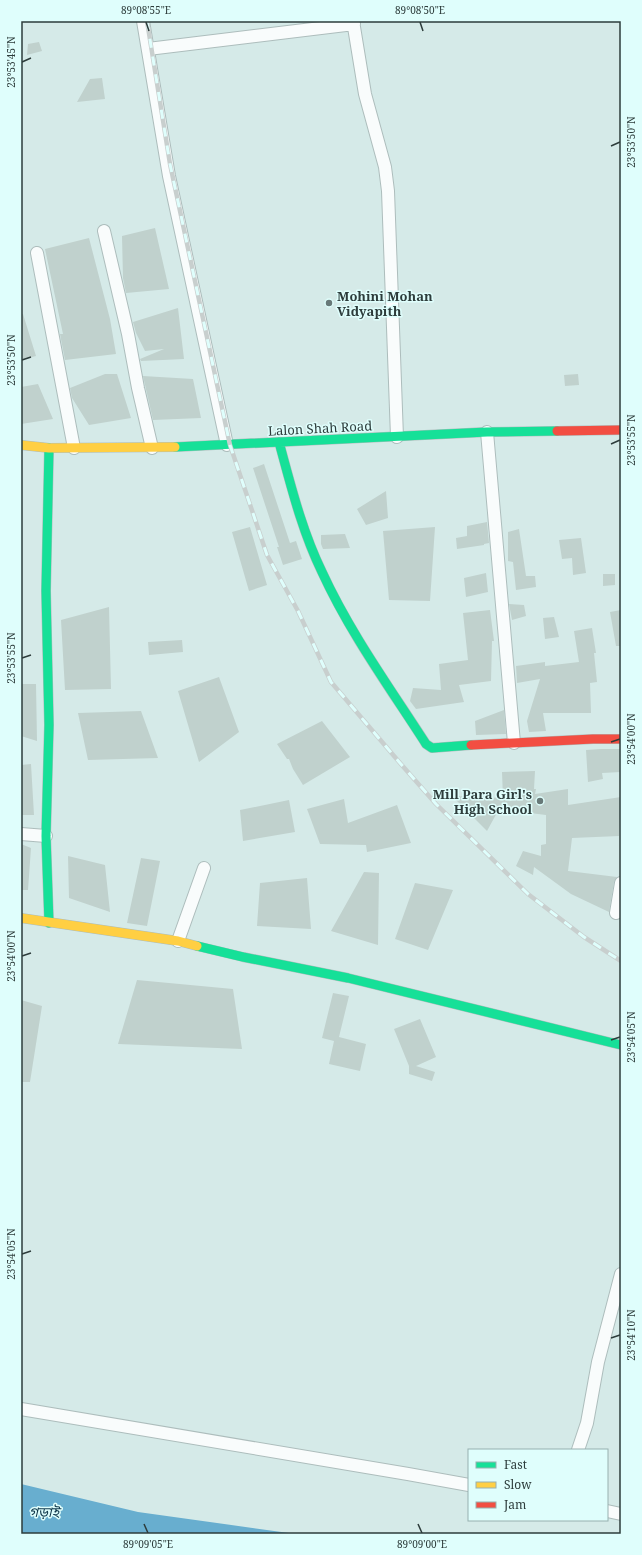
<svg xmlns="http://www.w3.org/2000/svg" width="642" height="1555" font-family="'Noto Serif','Noto Sans Bengali',serif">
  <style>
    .water { fill: #68aecf }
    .building { fill: #c0d1cd }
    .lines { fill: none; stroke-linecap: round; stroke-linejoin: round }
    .street-casing { stroke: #adbdbc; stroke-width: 14 }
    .fast-casing { stroke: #adbdbc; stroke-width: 10 }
    .slow-casing { stroke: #adbdbc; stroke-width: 10 }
    .jam-casing { stroke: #adbdbc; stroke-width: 10 }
    .street { stroke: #f9fcfc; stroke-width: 12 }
    .fast { stroke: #16e098; stroke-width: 9 }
    .slow { stroke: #ffcf43; stroke-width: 9 }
    .jam { stroke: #f24e42; stroke-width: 9 }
    .rail-casing { stroke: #c8cfce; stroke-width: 4.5 }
    .rail { stroke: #dffefc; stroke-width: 3; stroke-dasharray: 9; stroke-linecap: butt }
    .ticks { fill: none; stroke: #2d3c3b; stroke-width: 1.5 }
    .poi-dot { fill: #687978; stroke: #dffefc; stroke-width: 1.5 }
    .labels { text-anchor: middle; stroke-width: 3; stroke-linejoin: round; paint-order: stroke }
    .poi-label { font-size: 13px; font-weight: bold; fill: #2d3c3b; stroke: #dffefc; text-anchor: start }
    .street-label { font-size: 13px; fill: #2d3c3b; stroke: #dffefc }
    .water-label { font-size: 14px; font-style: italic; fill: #0e364a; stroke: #dffefc }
    .neatline { fill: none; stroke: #2d3c3b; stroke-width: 1.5 }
    .ticks-label { font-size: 10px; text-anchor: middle; fill: #2d3c3b }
  </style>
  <rect width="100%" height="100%" fill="#d5eae8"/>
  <path class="water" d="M21 1484 138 1512 296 1534H21Z"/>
  <path class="building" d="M39 42 42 51 27 55 28 44Z
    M102 78 105 99 77 102 90 79Z
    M155 228 169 289 126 293 123 278 122 236Z
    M89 238 110 319 116 354 65 360 60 334H63L45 249Z
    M178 308 184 359 141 361 140 359 164 349 145 351 136 333 133 322Z
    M21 314H23L36 356 21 360Z
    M105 374H117L131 418 89 425 72 398 70 388Z
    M578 374 579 385 565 386 564 375Z
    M143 376 193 379 201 418 153 420Z
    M38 384 53 419 21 424V387Z
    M264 464 290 543 296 541 302 559 283 565 277 547H279L253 468Z
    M386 491 388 518 366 525 357 509Z
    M487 522 489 543 484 544V545L457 549 456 538 467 536V526Z
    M250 527 267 585 249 591 232 532Z
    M435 527 430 601 389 600 383 531Z
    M519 529 526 576H535L536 587 516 590 513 562 508 561V532Z
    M345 534 350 548 323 549 321 544V535Z
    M581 538 586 573 573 575 572 558 562 559 559 540Z
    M486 573 488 592 466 597 464 578Z
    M603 574H615V585L603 586Z
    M509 604 524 605 526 616 512 620Z
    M109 607 111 689 65 690 61 620Z
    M490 610 494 641H492L491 681 459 685 464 702 416 709 410 701 413 688 441 690 439 664 468 660 463 613Z
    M621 610V646H616L610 612Z
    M554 617 559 637 545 639 543 618Z
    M592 628 596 653H594L597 682 590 683 591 713H543L546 731 529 732 527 721 540 679 517 683 516 666 545 662V666L579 662 574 631Z
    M182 640 183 652 149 655 148 642Z
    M219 677 239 732 199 762 178 691Z
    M21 684H36L37 741 21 736Z
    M504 710 506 734 476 735 475 721Z
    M141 711 158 758 88 760 78 713Z
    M322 721 350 757 303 785 293 769 289 759H287L277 744Z
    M601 749H621V772L602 773 603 779 588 782 586 750Z
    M31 764 34 815H21V765Z
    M535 771 534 789H536L535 794 568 789V805L621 797 619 836 572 838 568 871 617 877 614 882 609 912 571 894 534 867 533 875 516 866 523 851 541 856V845L546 844V815L499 809 487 831 452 796 503 798 502 772Z
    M344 799 348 823 397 805 411 843 367 852 366 845 320 844 307 809Z
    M289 800 295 832 243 841 240 810Z
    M21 844 31 848 28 890H21Z
    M68 856 105 865 110 912 69 898Z
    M141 858 160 861 147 926 127 923Z
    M364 872 379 873 378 945 331 931Z
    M307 878 311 929 257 926 260 883Z
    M415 883 453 890 428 950 395 939Z
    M137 980 233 989 242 1049 118 1044Z
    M333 993 349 996 339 1037 366 1044 360 1071 329 1064 334 1041 322 1038Z
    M21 1000 42 1006 30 1082H21Z
    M420 1019 436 1057 416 1066 435 1072 432 1081 409 1074V1066L394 1029Z"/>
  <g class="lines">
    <g class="street-casing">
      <path id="street" d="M143 21 169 176 227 445
        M353 21 365 94 385 167 388 191 397 437
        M148 49 354 24
        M104 231 128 334 138 388 152 448
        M37 253 74 448
        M487 432 514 743
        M21 834 46 836
        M616 913 621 883
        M178 941 204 868
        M21 1409 408 1474 469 1485
        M578 1450 587 1423 598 1362 621 1274
        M607 1511 621 1514"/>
    </g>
    <g class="fast-casing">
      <path id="fast" d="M279 442C291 486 302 531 322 572 350 633 390 688 426 744L432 748 471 745
        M175 447 487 432 557 431
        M49 448 46 591 49 725 46 836 49 923
        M197 946 243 957 348 978 621 1045"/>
    </g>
    <g class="slow-casing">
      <path id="slow" d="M21 445 49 448 175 447
        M21 918 178 941 197 946"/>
    </g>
    <g class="jam-casing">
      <path id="jam" d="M557 431 621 430
        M471 745 593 739H621"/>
    </g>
    <use href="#street" class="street"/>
    <use href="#fast" class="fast"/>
    <use href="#slow" class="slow"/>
    <use href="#jam" class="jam"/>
    <g class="rail-casing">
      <path id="rail" d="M147 21 170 164 230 445 267 555 298 611 331 682 400 763 436 804 528 894 584 937 621 961"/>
    </g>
    <use href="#rail" class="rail"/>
  </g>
  <path class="ticks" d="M146 22 149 31M420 22 423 31M22 62 31 58M611 146 620 142M22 360 31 357M611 444 620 440M22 658 31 655M611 742 620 739M22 956 31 953M611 1040 620 1037M22 1254 31 1251M611 1338 620 1335M144 1524 148 1533M418 1524 422 1533"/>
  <g class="poi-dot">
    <circle cx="329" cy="303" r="4"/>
    <circle cx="540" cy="801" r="4"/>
  </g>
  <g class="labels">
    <g class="poi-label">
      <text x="337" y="301">Mohini Mohan<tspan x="337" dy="15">Vidyapith</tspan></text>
      <text x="532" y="799" text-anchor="end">Mill Para Girl's<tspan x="532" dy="15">High School</tspan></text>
    </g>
    <g class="street-label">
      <text transform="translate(320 428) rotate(-3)" y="5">Lalon Shah Road</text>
    </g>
    <g class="water-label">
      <text x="44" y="1517">গড়াই</text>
    </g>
  </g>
  <rect width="642" height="1555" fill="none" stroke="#dffefc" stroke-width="44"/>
  <rect x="468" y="1449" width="140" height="72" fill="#dffefc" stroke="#98b0af"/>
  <rect x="476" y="1462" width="20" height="6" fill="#16e098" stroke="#98b0af"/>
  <text x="504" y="1469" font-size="12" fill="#2d3c3b">Fast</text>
  <rect x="476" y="1482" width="20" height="6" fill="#ffcf43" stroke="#98b0af"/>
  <text x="504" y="1489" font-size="12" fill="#2d3c3b">Slow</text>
  <rect x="476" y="1502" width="20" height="6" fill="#f24e42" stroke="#98b0af"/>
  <text x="504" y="1509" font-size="12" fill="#2d3c3b">Jam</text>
  <rect x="22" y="22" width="598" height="1511" class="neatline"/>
  <g class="ticks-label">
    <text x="146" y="14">89°08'55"E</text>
    <text x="420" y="14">89°08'50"E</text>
    <text transform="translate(11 62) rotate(-90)" y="4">23°53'45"N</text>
    <text transform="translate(631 142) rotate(-90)" y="4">23°53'50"N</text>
    <text transform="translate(11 360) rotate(-90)" y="4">23°53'50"N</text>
    <text transform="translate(631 440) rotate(-90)" y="4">23°53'55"N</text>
    <text transform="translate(11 658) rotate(-90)" y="4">23°53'55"N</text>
    <text transform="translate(631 739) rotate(-90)" y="4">23°54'00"N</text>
    <text transform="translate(11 956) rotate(-90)" y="4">23°54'00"N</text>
    <text transform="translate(631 1037) rotate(-90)" y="4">23°54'05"N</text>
    <text transform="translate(11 1254) rotate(-90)" y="4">23°54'05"N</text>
    <text transform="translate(631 1335) rotate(-90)" y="4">23°54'10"N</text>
    <text x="148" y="1548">89°09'05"E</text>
    <text x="422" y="1548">89°09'00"E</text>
  </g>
</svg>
